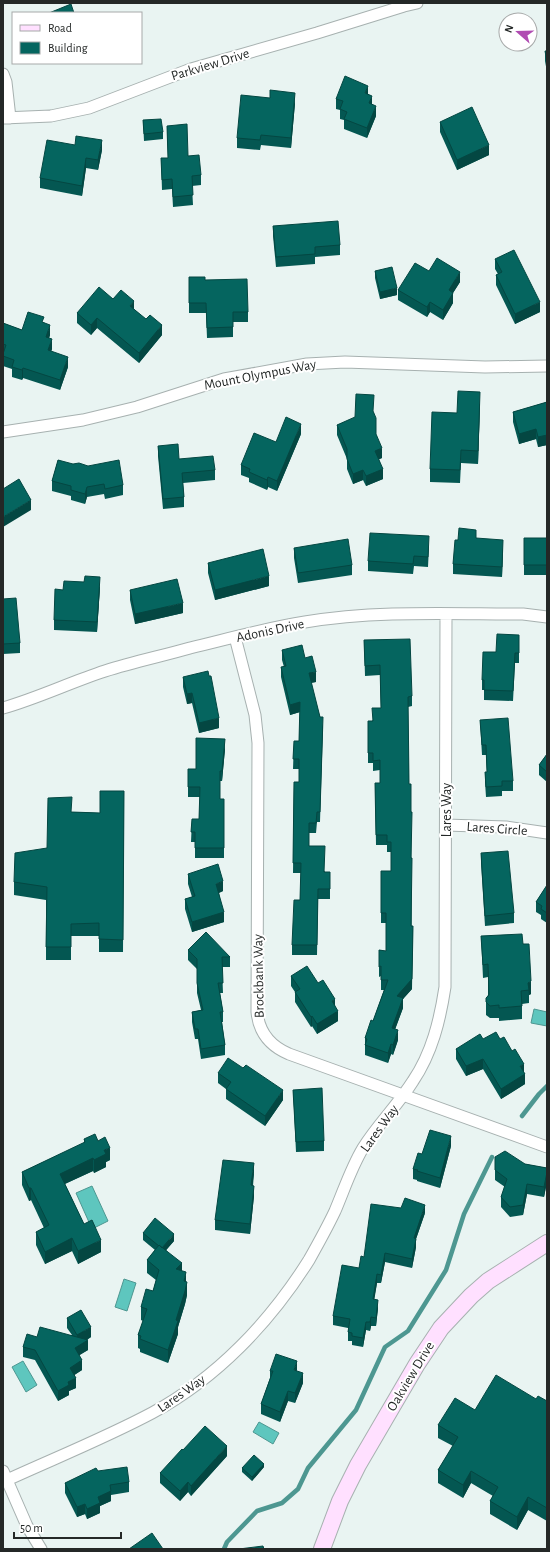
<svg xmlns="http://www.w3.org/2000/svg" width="550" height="1552" font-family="'Alegreya Sans',sans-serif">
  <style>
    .water { fill: #5ec6be; stroke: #4d9791 }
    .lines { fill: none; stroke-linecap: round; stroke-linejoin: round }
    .stream { stroke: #4d9791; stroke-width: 4.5 }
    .street-casing { stroke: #a7b1b0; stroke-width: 13 }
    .secondary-casing { stroke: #a7b1b0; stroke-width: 18 }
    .street { stroke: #fff; stroke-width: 11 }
    .secondary { stroke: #ffe0ff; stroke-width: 16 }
    .wall { fill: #045752 }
    .shaded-wall { fill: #044742 }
    .building { fill: #05655f; stroke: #044742 }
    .labels { text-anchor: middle; stroke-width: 4; stroke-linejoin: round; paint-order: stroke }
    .street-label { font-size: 14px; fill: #242827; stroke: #fff }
  </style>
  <rect width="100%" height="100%" fill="#e9f4f2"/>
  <path class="water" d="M534 1009 547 1012V1026L531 1023Z
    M92 1186 108 1221 92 1229 76 1193Z
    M124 1279 136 1283 127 1311 115 1307Z
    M23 1361 37 1385 26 1392 12 1367Z
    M259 1422 279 1433 273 1444 253 1432Z"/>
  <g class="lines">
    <path class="stream" d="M522 1116 539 1094 547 1086
      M224 1549 227 1542 257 1511 282 1503 298 1489 308 1468 356 1410 385 1347 408 1331 446 1270 464 1214 492 1157"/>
    <g class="street-casing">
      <path id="street" d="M3 74 6 82 10 118
        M3 118 51 116 89 108 191 69 317 33 404 6 417 3
        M3 432 83 420 137 407 224 379 307 364 345 362 485 367 547 366
        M235 637 255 715 258 743 257 1012C259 1033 270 1046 289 1054L547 1147
        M3 708C38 698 71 682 105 671 133 662 162 656 190 648 228 639 266 628 305 622 377 610 451 614 523 614L547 617
        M446 825 506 827 547 833
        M3 1471 27 1526 41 1549
        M7 1480C55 1458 105 1438 152 1413 217 1378 270 1322 309 1260 318 1244 327 1228 335 1211 344 1190 351 1168 363 1148 378 1124 398 1105 413 1081 432 1053 440 1020 445 987L446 614"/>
    </g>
    <g class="secondary-casing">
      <path id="secondary" d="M322 1549 340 1501 358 1465 417 1364 441 1328 471 1296 488 1281 547 1243"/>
    </g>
    <use href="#street" class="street"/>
    <use href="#secondary" class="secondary"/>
  </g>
  <path class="wall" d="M545 51H547V72L545 61Z
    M368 94 376 116 367 138 344 129V120L340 119V110L336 109V99Z
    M295 103 291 148 261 145 260 150 237 148V138Z
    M143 120 163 132V139L144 141Z
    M440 122 489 155 457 170 440 132Z
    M167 126 201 175V185L192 186 193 205 173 207 172 189 162 190 161 158H168Z
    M102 150 98 170 86 168 82 196 40 188V178Z
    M273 226 340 245V255L315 257V264L276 267 273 236Z
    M495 259 540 312 515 324 496 285V275L498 274 495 269Z
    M375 271 397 295 380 299 375 278Z
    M429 271 460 282 453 293V303L443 320 430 312 427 317 398 300V290Z
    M189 277 205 280 248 312V322H233V337L207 338 206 313H189Z
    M113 299 134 309 162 335 139 363 97 328 91 335 77 323V313Z
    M44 322 50 335 49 338 52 349 51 351 68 367 60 390 23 378 22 380 12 377V369L3 366V323L22 330Z
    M547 402V445L538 447 536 439 519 444 513 422V412Z
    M480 404 478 464 461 463 460 483 430 482V469L457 413Z
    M373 411 376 435 382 458 379 459 383 479 366 486 363 480 353 484 347 469V459L337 435V425Z
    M301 434 277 491 268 487 267 490 249 482V478L241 475V465L276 442Z
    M158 446 179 459 215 470V480L183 483 184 497V507L163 509 158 456Z
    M58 460 123 485V495L105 499 104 494 87 497 85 504 71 500V496L52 491V481Z
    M476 538 503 550 502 577 453 574V564L458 540Z
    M524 538H547V575H524Z
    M429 546 428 567 414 566 413 574 368 571V561Z
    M294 548 352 565V575L298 583 294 558Z
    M208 563 269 586 215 600 208 573Z
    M100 587 97 632 54 630V620L63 590Z
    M130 590 183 613 135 624 130 600Z
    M3 599 20 643V653L3 654Z
    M364 640 412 696V706L408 707 409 784 411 812 412 989 403 999V1008L395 1029 398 1040 393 1055 391 1054 388 1063 365 1055V1038L373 1021 384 990H381V976L379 977V950L386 951V923H381V871H391V852H387V845H376L375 783H380V770L373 771V763H368V721H372L381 708 380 675 365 676Z
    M519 644V663H515L513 701 484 700V690H482V680L496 652Z
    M282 650 305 658 316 682 311 683 320 717 323 727 320 822H317L316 833H309V846L325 872H330V899H318L317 955H292V945L300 900 301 873H293L294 782H299V769H293L294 741H299L300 712 290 715 281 677V667H284L282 660Z
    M547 664V675H546V665Z
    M183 677 219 728 199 733 192 703 187 704 183 687Z
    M480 720 513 781V791H502V796L486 797 485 782V772H487L486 755H482Z
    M225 749 222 781H220V799H224V858H195V842H191L192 819H199L200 797H188V769H196Z
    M547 754V782L539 775V765Z
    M124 791 123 952H99V936H71V960H46V900L14 895V882L47 848 71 812 100 813Z
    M481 853 514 913V923L485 926 481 863Z
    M188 874 223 891 219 893 224 922 192 932 185 909V899L192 897 188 884Z
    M547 885V923L541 919V915L536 912V902Z
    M481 936 523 944 531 994 529 995V1003L522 1004V1019L499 1021V1018H490L486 1015V998L488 995V977L483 978Z
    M188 950 230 957V967H222L223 993H220L223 1012V1022H222L225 1045V1055L201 1059 198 1039H195L192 1022V1012L201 1010 197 993V969L188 960Z
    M291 976 318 983 335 1005 338 1021 317 1034 312 1026 311 1027 295 1002V992L291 986Z
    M483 1039H500L524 1073 525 1084 501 1099 483 1069 466 1076 456 1059V1049Z
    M218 1073 283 1100 265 1126 226 1099V1089L218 1083Z
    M293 1090 324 1141V1151L296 1152Z
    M84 1139 98 1141 110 1160 106 1162V1167L94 1173 93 1171 65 1184 84 1224 101 1252 78 1264 72 1251 45 1264 36 1245V1232L44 1228 31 1200 29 1201 22 1185V1172L84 1143Z
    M451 1146 440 1188 417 1181V1180L413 1179V1169L422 1154Z
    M525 1164 547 1168V1182L544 1197 527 1194 523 1215 510 1217 501 1207V1197L505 1187 495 1180V1170Z
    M254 1173 253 1186 254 1196 250 1234 215 1230V1220Z
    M425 1213 416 1239V1247L412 1268 385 1262 381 1283H377L374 1299 378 1308 376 1326H371L370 1331 366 1330 363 1347 352 1345V1341H348V1328L333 1325V1316L359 1268 364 1257Z
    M143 1233 174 1241 166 1250 182 1271 186 1282 187 1295 185 1304 178 1327V1334L168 1363 140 1352V1349L138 1348V1335L143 1321 141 1320V1307L153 1291 156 1280 147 1273V1260L155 1250 143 1240Z
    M67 1318 91 1337 87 1340 88 1350 79 1355 82 1370 74 1375 76 1388 69 1391V1395L58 1401 35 1360 23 1357V1347L37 1337 72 1335 67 1328Z
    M270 1371H297L303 1383 295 1403 288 1401 280 1422 261 1414V1404L270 1378Z
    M536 1399 547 1401V1521L528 1510 517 1530 490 1514V1501L493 1496 471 1483 463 1498 438 1483V1470L453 1446 438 1438V1425L475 1410Z
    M227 1456 191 1496 188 1492 180 1501 160 1483V1473Z
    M264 1467 252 1481 242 1472V1468Z
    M98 1471 129 1482V1492L111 1495V1501L100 1506V1513L87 1519 85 1514 77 1517 65 1493V1483Z"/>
  <path class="shaded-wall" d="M368 86V96L365 93Z
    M295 93V103L291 148V138Z
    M372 96V106L369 103Z
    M376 106V116L367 138V128Z
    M102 140V150L98 170V160Z
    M489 145V155L457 170V160Z
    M86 158V168L82 196V186Z
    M460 272V282L453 293V303L443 320V310L449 290Z
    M397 288V295L380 299V292Z
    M134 301V311L130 306Z
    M430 302V312L427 317V307Z
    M540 302V312L515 324V314Z
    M97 318V328L91 335V325Z
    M50 325V335L46 347V337Z
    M162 325V335L139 363V353Z
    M52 339V349L48 360V350Z
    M68 357V367L60 390V380Z
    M23 368V378L22 380V370Z
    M480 392V404L478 464V451Z
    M301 424V434L277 491V481Z
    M536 429V439L519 444V434Z
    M547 435V445L538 447V437Z
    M382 448V458L375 461V451Z
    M383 469V479L366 486V476Z
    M363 470V480L353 484V474Z
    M268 477V487L267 490V480Z
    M87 487V497L85 504V494Z
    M31 500V510L3 527V517Z
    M503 540V550L502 577V567Z
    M269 576V586L215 600V590Z
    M100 577V587L97 632V622Z
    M183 603V613L135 624V614Z
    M316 672V682L309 683V673Z
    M192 693V703L187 704V694Z
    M300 702V712L290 715V705Z
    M219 718V728L199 733V723Z
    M225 739V749L222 781V771Z
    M223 881V891L216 894V884Z
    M224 912V922L192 932V922Z
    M413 926 412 989 403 999V1008L392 1038V1028L397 996Z
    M531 981V994L529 995 528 983Z
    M335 999V1009L332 1001Z
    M338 1011V1021L317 1034V1024Z
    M312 1016V1026L311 1027V1017Z
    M398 1030V1040L393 1055V1045Z
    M391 1044V1054L388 1063V1053Z
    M483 1059V1069L466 1076V1066Z
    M524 1064V1074L520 1066Z
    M525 1074V1084L501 1099V1089Z
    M283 1090V1100L265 1126V1116Z
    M451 1136V1146L440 1188V1178Z
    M110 1148V1160L106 1162V1167L94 1173V1160L104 1150Z
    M93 1158V1171L60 1186V1174Z
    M254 1163V1173L251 1195V1185Z
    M547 1172V1182L544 1197V1187Z
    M527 1184V1194L523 1215V1205Z
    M254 1186V1196L250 1234V1224Z
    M29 1188H31V1200L29 1201Z
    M425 1205V1213L416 1239V1247L412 1268V1259L414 1238Z
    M174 1234V1241L162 1255V1249Z
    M72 1238V1251L45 1264V1252Z
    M101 1240V1252L78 1264V1251Z
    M385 1253V1262L381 1283V1275Z
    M182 1263V1276L176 1269Z
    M186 1272V1285L184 1281Z
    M377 1274V1283L373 1308V1299Z
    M187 1282V1295L185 1304 178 1327V1334L168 1363V1350L176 1320Z
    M378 1300V1308L376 1326V1318Z
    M371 1317V1326L370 1331V1322Z
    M366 1322V1330L363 1347V1338Z
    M91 1327V1337L77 1345V1335Z
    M88 1340V1350L75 1358V1348Z
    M82 1360V1370L70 1378V1368Z
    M297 1361V1371L294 1370Z
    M303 1373V1383L295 1403V1393Z
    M76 1378V1388L69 1391V1395L58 1401V1391L68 1382Z
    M288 1391V1401L280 1422V1412Z
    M227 1446V1456L191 1496V1486Z
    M264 1464V1467L252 1481V1477Z
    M471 1471V1483L463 1498V1485Z
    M188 1482V1492L180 1501V1491Z
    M111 1491V1501L100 1506V1513L87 1519V1509L98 1497Z
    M528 1497V1510L517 1530V1517Z
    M85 1504V1514L77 1517V1507Z"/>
  <path class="building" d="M71 4 74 13H49Z
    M545 51H547V62Z
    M345 76 368 86 365 93 372 96 369 103 376 106 367 128 344 119 347 112 340 109 343 101 336 99Z
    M270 90 295 93 291 138 261 135 260 140 237 138 241 95 270 98Z
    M472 107 489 145 457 160 440 122Z
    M161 119 163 132 144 134 143 120Z
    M187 124 188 156 199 155 201 175 192 176 193 195 173 197 172 179 162 180 161 158H168L167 126Z
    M76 136 102 140 98 160 86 158 82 186 40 178 47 140 75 145Z
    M338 221 340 245 315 247V254L276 257 273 226Z
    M514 250 540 302 515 314 496 275 502 272 495 259Z
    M437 258 460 272 449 290 453 293 443 310 430 302 427 307 398 290 415 263 429 271Z
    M392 267 397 288 380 292 375 271Z
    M189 277H205V280L247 279 248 312H233V327L207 328 206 303H189Z
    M99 287 113 299 121 290 134 301 130 306 146 319 150 315 162 325 139 353 97 318 91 325 77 313Z
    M28 312 44 317 42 322 50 325 46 337 52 339 48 350 68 357 60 380 23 368 22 370 12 367 14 360 3 356V354L6 345 3 344V323L22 330Z
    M458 391 480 392 478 451 461 450 460 470 430 469 432 412 457 413Z
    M356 394 374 395 373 411 376 418V434L382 448 375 451 383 469 366 476 363 470 353 474 347 459V449L337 425 355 417Z
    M547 402V435L538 437 536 429 519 434 513 412Z
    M286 417 301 424 277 481 268 477 267 480 249 472 250 469 241 465 254 433 276 442Z
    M178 444 179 459 213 456 215 470 182 473 184 497 163 499 158 446Z
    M58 460 73 464 79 463 88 466 119 460 123 485 105 489 104 484 87 487 85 494 71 490V486L52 481Z
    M19 479 31 500 3 517V489Z
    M459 528 476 530V538L503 540 502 567 453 564 455 540H458Z
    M370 533 429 536 428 557 414 556 413 564 368 561Z
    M524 538H547V565H524Z
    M348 539 352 565 298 573 294 548Z
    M263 549 269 576 215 590 208 563Z
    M85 576 100 577 97 622 54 620 55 589 63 590 64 581 84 582Z
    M177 579 183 603 135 614 130 590Z
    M16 598 20 643 3 644V599Z
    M497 634 519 635V653H515L513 691 484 690V680H482L483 652H496Z
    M410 639 412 696 408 697 409 784H411V812H412L411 858H412L411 926H413L412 979 397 996 403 998 392 1028 398 1030 393 1045 391 1044 388 1053 365 1045 367 1039 365 1038 371 1020 373 1021 388 980H381V966L379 967V950L386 951V913H381V871H391V842H387V835H376L375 783H380V760L373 761V753H368V721H373L372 708H381L380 665 365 666 364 640Z
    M302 645 305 658 312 656 316 672 309 673 320 717H323L320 812H317L316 823H309V846H325L324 872H330V889H318L317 945H292L294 900H300L301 863H293L294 782H299V759H293L294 741H299L300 702 290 705 281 667 286 666 282 650Z
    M208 671 209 676H211L219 718 199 723 192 693 187 694 183 677Z
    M508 718 513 781H502V786L486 787 485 772H487L486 745H482L480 720Z
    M196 738 225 739 222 771H220V799H224V848H195V832H191L192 819H199L200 787H188V769H196Z
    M547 754V772L539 765Z
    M100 791H124L123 940 99 939V923L71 924V947H46L47 887 14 882 15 853 47 848 48 798 72 797 71 812 100 813Z
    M508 851 514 913 485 916 481 853Z
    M218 864 223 881 216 884 224 912 192 922 185 899 195 896 188 874Z
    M547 885V913L541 909 542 906 536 902Z
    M206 932 230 957H222L223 983H218L223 1012H220L225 1045 201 1049 198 1029H195L192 1012 203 1010 197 983V959L188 950Z
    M522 934 523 944H529L531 981 528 983 529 990 521 991 522 1006 499 1008V1005L490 1006 486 1002V998L489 995 488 964 483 965 481 936Z
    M307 966 318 983 323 980 335 999 332 1001 338 1011 317 1024 312 1016 311 1017 295 992 300 989 291 976Z
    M496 1032 500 1039 504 1037 512 1051 515 1049 524 1064 520 1066 525 1074 501 1089 483 1059 466 1066 456 1049 480 1034 483 1039Z
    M228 1058 243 1068 246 1065 283 1090 265 1116 226 1089 231 1082 218 1073Z
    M322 1088 324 1141 296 1142 293 1090Z
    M430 1130 451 1136 440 1178 417 1171 418 1170 413 1169 418 1153 422 1154Z
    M95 1134 98 1141 105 1137 110 1148 104 1150 106 1154 94 1160 93 1158 60 1174 84 1224 92 1220 101 1240 78 1251 72 1238 45 1252 36 1232 49 1225 31 1188H29L22 1172 85 1142 84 1139Z
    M505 1151 525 1164 547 1168V1172L544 1187 527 1184 523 1205 510 1207 501 1197 507 1179 495 1170V1157Z
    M223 1160 254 1163 251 1185 254 1186 250 1224 215 1220Z
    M405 1198 425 1205 414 1238 416 1239 412 1259 385 1253 381 1275 377 1274 373 1299 378 1300 376 1318 371 1317 370 1322H366L363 1338 352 1336V1333L348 1332 350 1319 333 1316 342 1265 359 1268 361 1256 364 1257 371 1204 401 1208Z
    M155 1218 174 1234 162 1248 159 1245V1246L143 1233Z
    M159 1245 182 1263 176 1269 186 1272 184 1281 187 1282 185 1291 176 1320 178 1321 168 1350 140 1339 141 1336 138 1335 147 1309 141 1307 146 1289 153 1291 159 1270 147 1260Z
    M81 1310 91 1327 77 1335 67 1318Z
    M40 1327 88 1340 75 1348 82 1360 70 1368 76 1378 68 1382 69 1385 58 1391 35 1350 23 1347 27 1334 37 1337Z
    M276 1354 297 1361 294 1370 303 1373 295 1393 288 1391 280 1412 261 1404 273 1371H270Z
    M496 1375 536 1399 538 1396 547 1401V1508L528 1497 517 1517 490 1501 498 1487 471 1471 463 1485 438 1470 458 1437 438 1425 455 1398 475 1410Z
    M205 1426 227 1446 191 1486 188 1482 180 1491 160 1473 182 1449 183 1450Z
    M254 1455 264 1464 252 1477 242 1468Z
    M127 1467 129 1482 110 1485 111 1491 98 1497 100 1503 87 1509 85 1504 77 1507 65 1483 96 1468 98 1471Z
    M152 1533 163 1549H129Z
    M263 1546 264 1549H239Z"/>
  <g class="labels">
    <g class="street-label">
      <text transform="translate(210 64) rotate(-17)" y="5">Parkview Drive</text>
      <text transform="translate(260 374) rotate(-11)" y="5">Mount Olympus Way</text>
      <text transform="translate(270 630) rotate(-12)" y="5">Adonis Drive</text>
      <text transform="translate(446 810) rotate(-90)" y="5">Lares Way</text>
      <text transform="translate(497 828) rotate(4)" y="5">Lares Circle</text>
      <text transform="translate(258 976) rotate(-91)" y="5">Brockbank Way</text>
      <text transform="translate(379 1128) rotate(-54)" y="5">Lares Way</text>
      <text transform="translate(410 1376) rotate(-59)" y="5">Oakview Drive</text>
      <text transform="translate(181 1393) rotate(-35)" y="5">Lares Way</text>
    </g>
  </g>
  <rect width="550" height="1552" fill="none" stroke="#242827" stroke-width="8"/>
  <rect x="12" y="12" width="130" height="52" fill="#ffffff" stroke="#a7a9a9"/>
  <rect x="20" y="25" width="20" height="6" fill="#ffe0ff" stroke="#a7a9a9"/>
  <text x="48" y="32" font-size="12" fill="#242827">Road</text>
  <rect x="20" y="42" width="20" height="12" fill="#05655f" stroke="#a7a9a9"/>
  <text x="48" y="52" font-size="12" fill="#242827">Building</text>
  <g transform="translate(518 32) rotate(290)"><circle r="19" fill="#ffffff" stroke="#a7a9a9"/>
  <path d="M0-3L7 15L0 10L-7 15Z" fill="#b04cb2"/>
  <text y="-6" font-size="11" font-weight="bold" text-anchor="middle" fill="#242827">N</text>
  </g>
  <path d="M14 1532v6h107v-6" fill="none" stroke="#242827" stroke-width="2"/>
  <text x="20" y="1532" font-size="12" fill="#242827" stroke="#ffffff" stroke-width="3" paint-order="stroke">50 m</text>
</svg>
